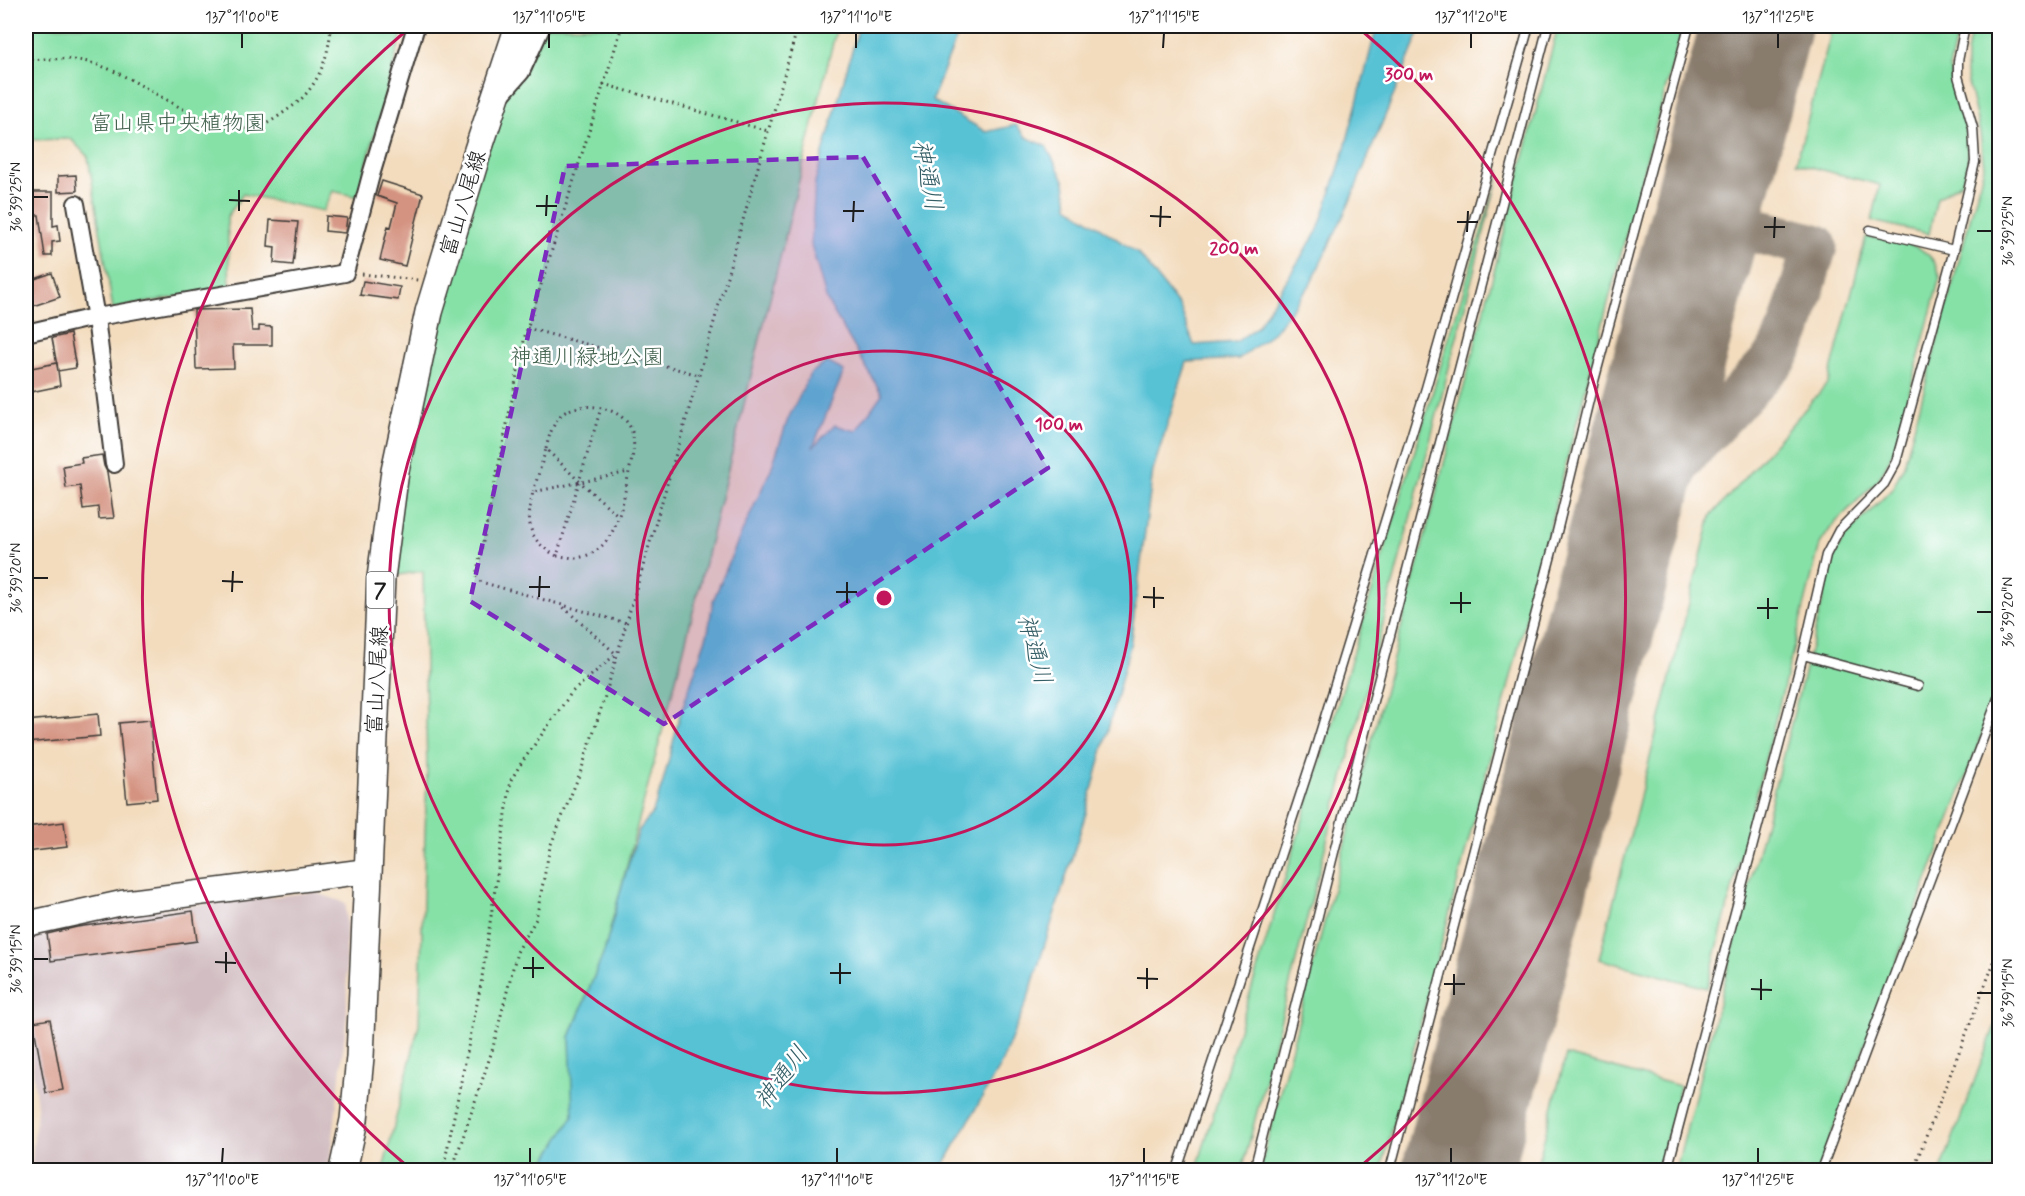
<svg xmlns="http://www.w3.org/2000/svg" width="2025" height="1196" font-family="Mynerve,'Klee One',sans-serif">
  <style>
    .industrial { fill: #d2bec2 }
    .green { fill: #86e1a7; stroke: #517e62; stroke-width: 1.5 }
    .water { fill: #59c2d5; stroke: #3a6f78; stroke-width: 1.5 }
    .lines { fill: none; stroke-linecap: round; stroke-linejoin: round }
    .taxiway { stroke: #887c6d; stroke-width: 45 }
    .runway { stroke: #887c6d; stroke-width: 111 }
    .building { fill: #d49381 }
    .lane-casing { stroke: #3c3934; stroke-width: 11 }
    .street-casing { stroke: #3c3934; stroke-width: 20 }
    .secondary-casing { stroke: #3c3934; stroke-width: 27 }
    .primary-casing { stroke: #3c3934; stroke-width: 30 }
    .path { stroke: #3c3934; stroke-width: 3; stroke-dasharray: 1.5 4.5; stroke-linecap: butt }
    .lane { stroke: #fff; stroke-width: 8 }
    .street { stroke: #fff; stroke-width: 16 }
    .secondary { stroke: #fff; stroke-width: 24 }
    .primary { stroke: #fff; stroke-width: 27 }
    .marked { fill: #7b2cbf; fill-opacity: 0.2; stroke: #7b2cbf; stroke-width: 4.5; stroke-dasharray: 12 8; stroke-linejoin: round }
    .ticks { fill: none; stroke: #1c1c1c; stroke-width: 2 }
    .ring { fill: none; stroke: #c2185b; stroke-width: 3 }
    .labels { text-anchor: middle; stroke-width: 5; stroke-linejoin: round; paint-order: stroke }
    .shield { fill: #fff; stroke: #606060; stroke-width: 1.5 }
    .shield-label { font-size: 21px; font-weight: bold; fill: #1c1c1c }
    .park-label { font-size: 22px; fill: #41614d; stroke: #fff }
    .street-label { font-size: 22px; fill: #1c1c1c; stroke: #fff }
    .water-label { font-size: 24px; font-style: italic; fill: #345e66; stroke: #fff }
    .centre { fill: #c2185b; stroke: #fff; stroke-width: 3 }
    .ring-label { font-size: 18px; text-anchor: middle; font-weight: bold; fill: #c2185b; stroke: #fff; stroke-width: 5; stroke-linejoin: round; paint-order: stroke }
    .neatline { fill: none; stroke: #1c1c1c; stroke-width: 2 }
    .ticks-label { font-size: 15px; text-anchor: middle; fill: #1c1c1c }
  </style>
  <rect width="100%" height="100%" fill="#fff"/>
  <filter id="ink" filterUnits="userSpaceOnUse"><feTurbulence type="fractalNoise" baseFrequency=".0167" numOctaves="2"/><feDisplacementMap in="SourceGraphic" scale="12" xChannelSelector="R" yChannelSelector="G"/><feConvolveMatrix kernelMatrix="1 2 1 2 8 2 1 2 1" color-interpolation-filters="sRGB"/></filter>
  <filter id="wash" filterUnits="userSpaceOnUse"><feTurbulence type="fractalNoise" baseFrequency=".008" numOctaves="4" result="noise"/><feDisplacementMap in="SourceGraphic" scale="24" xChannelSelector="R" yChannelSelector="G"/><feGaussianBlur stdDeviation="1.35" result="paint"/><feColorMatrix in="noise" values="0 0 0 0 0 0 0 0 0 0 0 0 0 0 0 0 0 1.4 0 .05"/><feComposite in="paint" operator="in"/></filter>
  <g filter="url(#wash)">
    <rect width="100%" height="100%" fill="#f3dcbe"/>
    <path class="industrial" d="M314 892 346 903 347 1014 331 1156 327 1170H31L37 1107 26 1013V937L124 913Z"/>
    <path class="green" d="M26 26H404L358 197 333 191 323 211 243 194 227 217 230 287 113 309 88 157 71 139 26 140Z
      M519 26H837L683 652 605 949 570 1037 574 1116 540 1170H383L419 1025 427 772 423 571 381 578 395 471Z
      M1558 26H1683C1577 406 1485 790 1381 1170H1262L1261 1165Z
      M1802 26H1959L1949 68 1966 127 1968 162 1962 182 1937 198 1929 234 1872 221 1880 185 1796 163 1831 33Z
      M1973 26H1999V683L1993 705 1818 1170H1676L1834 557 1843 539 1892 489 1904 465 1984 167 1980 133 1966 74V53Z
      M1500 170 1242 1170H1196L1197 1168Z
      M1866 237C1895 239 1934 243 1940 277L1894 451 1878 480 1832 526 1820 544 1707 988 1599 959 1711 516 1828 383Z
      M1999 1015V1170H1941Z
      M1566 1055 1680 1086 1659 1170H1536Z"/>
    <path class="water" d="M859 26H961L932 100 986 132 1016 125 1026 137 1046 146 1065 182 1068 206 1139 254 1180 307 1194 345 1236 342 1258 326 1318 230 1344 152 1375 34V26H1422L1348 206 1310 285 1274 332 1239 359 1187 362 1153 470 1130 646 1086 813 1028 998 1001 1064 941 1170H540L573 1116 570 1037 605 949 622 885 639 830 653 812 663 782 680 715 708 632 713 601 737 543 771 469 788 419 810 374 827 362 844 371 813 447 835 425 856 431 882 394 827 301 811 245 815 182Z"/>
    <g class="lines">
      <path class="taxiway" d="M1628 516 1777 356 1790 329 1815 246 1706 218"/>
      <path class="runway" d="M1458 1170 1756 26"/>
    </g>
    <g id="blocks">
      <path class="building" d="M76 175 77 191 58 192V176Z
        M382 181 423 194 405 266 380 260 388 226 391 227 397 203 377 196Z
        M31 192H53V226L58 225 60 241 52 242V256H45L39 215H31Z
        M326 216 347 218 345 233 325 231Z
        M270 220 298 222 293 265 274 263 275 247 268 246Z
        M52 273 60 297 30 307 26 292V282Z
        M363 281 400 287 398 300 360 295Z
        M250 309 252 331H259V326L272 327V345H233L234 368 196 369 194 310Z
        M70 334 76 368 58 371 52 338Z
        M57 363 60 386 26 393V369Z
        M102 455 104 466 107 472 114 518 99 519 98 507 83 509 80 486 66 488 63 466 82 463 81 458Z
        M98 714 100 736 26 743V721Z
        M150 720 157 799 127 802 119 723Z
        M64 822 67 847 26 852V827Z
        M193 911 197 941 51 961 47 934 77 927Z
        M50 1019 63 1090 46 1093 33 1022Z"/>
    </g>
  </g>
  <g filter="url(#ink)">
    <use href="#blocks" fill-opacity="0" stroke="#3c3934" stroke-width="1.5"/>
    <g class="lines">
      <g class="lane-casing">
        <path id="lane" d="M1870 230 1954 250
          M1803 655 1918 686
          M1177 1170 1313 756 1426 388 1529 26
          M1254 1170 1336 844 1548 26
          M1390 1170 1556 536 1590 396 1689 26
          M1667 1170 1803 655 1826 555 1839 530 1884 484 1896 462 1954 250 1975 162 1973 128 1958 76V61L1965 26
          M1821 1170 2000 693"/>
      </g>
      <g class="street-casing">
        <path id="street" d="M502 94 521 72 542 26
          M76 204 96 318 114 464
          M26 333 86 319 345 273 371 175 416 26"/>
      </g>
      <g class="secondary-casing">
        <path id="secondary" d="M26 924 122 903 367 871"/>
      </g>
      <g class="primary-casing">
        <path id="primary" d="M343 1170 354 1120 360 1057 381 578 395 471 429 312 478 150 519 26"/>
      </g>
      <path class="path" d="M622 26 525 336 476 576 481 582 626 623
        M26 62C34 59 44 59 53 59 67 58 84 60 98 65 144 79 211 140 258 127 269 124 280 115 290 108 317 90 329 58 331 26
        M603 84 768 131
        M362 274 418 280
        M527 328 699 375
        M546 449C549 436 552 425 561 415 579 399 625 406 632 432 636 446 632 458 629 472
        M533 492 546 449 580 482 619 516
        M557 556C563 556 570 558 576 558 617 553 622 505 629 472L533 492C526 523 527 540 557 556L601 408
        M443 1170 481 984 511 780 520 765 572 692 616 654 562 606
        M452 1170 492 1051 517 952 536 919 550 847 582 768 605 696 699 375 798 26
        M1913 1170 2000 947"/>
      <use href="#lane" class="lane"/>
      <use href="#street" class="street"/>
      <use href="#secondary" class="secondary"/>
      <use href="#primary" class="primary"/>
    </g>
  </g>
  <path class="marked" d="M863 157 1048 468 664 724 470 601 565 166Z"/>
  <path class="ticks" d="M242 48V33M549 48V33M856 48V33M1163 48 1164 33M1471 48V33M1778 48V33M33 197H48M229 200 250 201M536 206H557M239 211V190M843 211H864M546 216 547 195M1150 216 1171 217M853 222 854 201M1457 222H1478M1160 227 1161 206M1764 227H1785M1977 231H1992M1467 232 1468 211M1774 238 1775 217M33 578H48M222 581 243 582M529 587H550M232 592 233 571M836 592H857M539 597 540 576M1143 597 1164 598M847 603V582M1450 603H1471M1154 608V587M1757 608H1778M1977 612H1992M1461 613V592M1768 619V598M33 959H48M215 962 236 963M523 968H544M226 973V952M830 973H851M533 978V957M1137 978 1158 979M840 984V963M1444 984H1465M1147 989V968M1751 989 1772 990M1977 993H1992M1454 995V974M1761 1000V979M222 1163 223 1148M530 1163V1148M837 1163V1148M1144 1163V1148M1451 1163V1148M1758 1163V1148"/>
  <g class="ring">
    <circle cx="884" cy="598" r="247"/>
    <circle cx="884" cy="598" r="495"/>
    <path d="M407 1166A742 742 0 0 1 407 30M1361 30A742 742 0 0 1 1361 1166"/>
  </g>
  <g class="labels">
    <rect class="shield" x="366.5" y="572" width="27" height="36" rx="4.5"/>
    <g class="shield-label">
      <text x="380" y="597">7</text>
    </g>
    <g class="park-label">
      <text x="178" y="130">富山県中央植物園</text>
      <text x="587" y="364">神通川緑地公園</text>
    </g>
    <g class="street-label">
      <text transform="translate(462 203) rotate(-73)" y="8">富山八尾線</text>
      <text transform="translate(376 680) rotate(-87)" y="8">富山八尾線</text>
    </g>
    <g class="water-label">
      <text transform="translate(928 175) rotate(79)" y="8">神通川</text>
      <text transform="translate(1035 649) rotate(75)" y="8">神通川</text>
      <text transform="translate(781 1077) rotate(-53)" y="8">神通川</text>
    </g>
  </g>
  <circle cx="884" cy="598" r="9" class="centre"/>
  <g class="ring-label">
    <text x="1409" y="80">300 m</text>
    <text x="1234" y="254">200 m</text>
    <text x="1059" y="430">100 m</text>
  </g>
  <rect width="2025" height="1196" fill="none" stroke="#fff" stroke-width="66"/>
  <rect x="33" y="33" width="1959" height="1130" class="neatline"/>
  <g class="ticks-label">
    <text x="242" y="22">137°11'00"E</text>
    <text x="549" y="22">137°11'05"E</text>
    <text x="856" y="22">137°11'10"E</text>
    <text x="1164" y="22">137°11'15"E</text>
    <text x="1471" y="22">137°11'20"E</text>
    <text x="1778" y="22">137°11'25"E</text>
    <text transform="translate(16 197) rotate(-90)" y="5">36°39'25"N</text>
    <text transform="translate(2008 231) rotate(-90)" y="5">36°39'25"N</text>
    <text transform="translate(16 578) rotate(-90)" y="5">36°39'20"N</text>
    <text transform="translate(2008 612) rotate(-90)" y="5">36°39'20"N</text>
    <text transform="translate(16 959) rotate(-90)" y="5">36°39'15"N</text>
    <text transform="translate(2008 993) rotate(-90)" y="5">36°39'15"N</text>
    <text x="222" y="1185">137°11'00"E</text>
    <text x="530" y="1185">137°11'05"E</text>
    <text x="837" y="1185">137°11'10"E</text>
    <text x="1144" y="1185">137°11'15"E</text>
    <text x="1451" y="1185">137°11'20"E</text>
    <text x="1758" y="1185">137°11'25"E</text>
  </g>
</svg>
